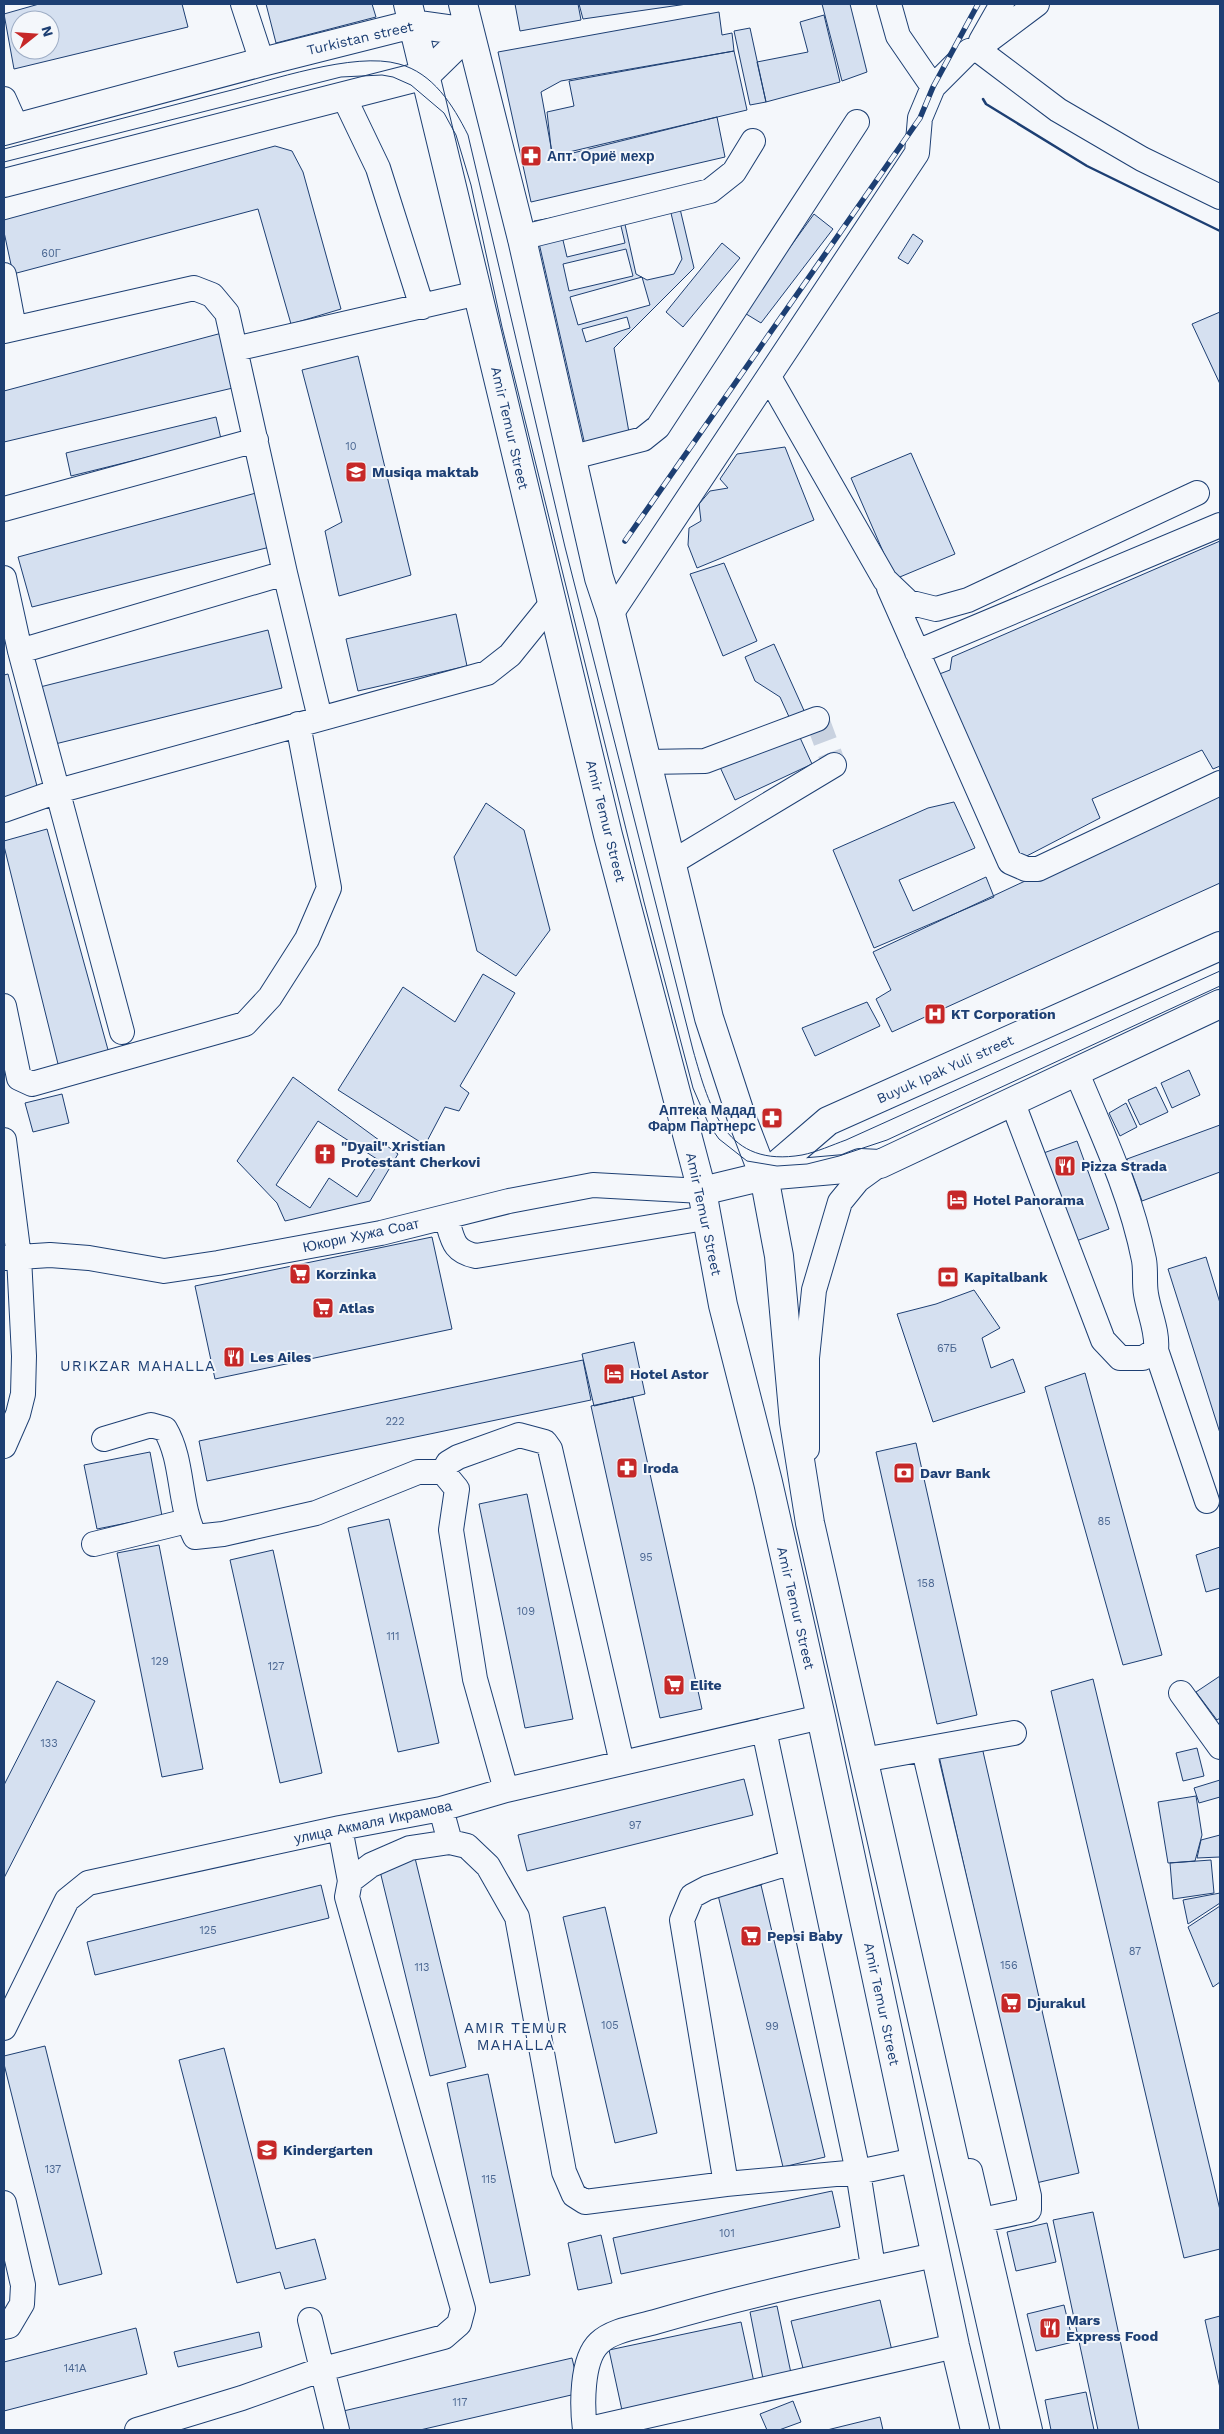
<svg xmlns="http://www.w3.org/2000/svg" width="1224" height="2434" font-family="'Work Sans',sans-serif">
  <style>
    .building { fill: #d5e0f0; stroke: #1d3f73; fill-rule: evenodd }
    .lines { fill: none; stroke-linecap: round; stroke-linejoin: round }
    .minor-tunnel { stroke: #c9d2e0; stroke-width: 24; stroke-dasharray: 24 12; stroke-linecap: butt }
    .minor-casing { stroke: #1d3f73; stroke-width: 26 }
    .major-casing { stroke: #1d3f73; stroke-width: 30 }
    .minor { stroke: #f4f7fb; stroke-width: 24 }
    .major { stroke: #f4f7fb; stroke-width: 28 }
    .tram { stroke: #1d3f73; stroke-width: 1 }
    .rail-casing { stroke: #1d3f73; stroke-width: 5.5 }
    .rail { stroke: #f4f7fb; stroke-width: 4; stroke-dasharray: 11; stroke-linecap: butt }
    .wall { stroke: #1d3f73; stroke-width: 2.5 }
    .labels { text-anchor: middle; stroke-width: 4; stroke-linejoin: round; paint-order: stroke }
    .number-label { font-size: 11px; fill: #4b6792 }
    .street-label { font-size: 14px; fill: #1d3f73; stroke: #f4f7fb }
    .poi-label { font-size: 14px; font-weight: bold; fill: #1d3f73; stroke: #f4f7fb; text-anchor: start }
    .neighbourhood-label { font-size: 15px; letter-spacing: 1px; fill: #1d3f73; stroke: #f4f7fb }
  </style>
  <rect width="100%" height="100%" fill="#f4f7fb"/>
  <path class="building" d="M39 4H182L188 27 14 69 4 14ZM20 20H50V50H20Z
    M266 4H372L376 17 276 43Z
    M515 4H578L581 20 520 31Z
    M579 4H687L583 19Z
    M822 4H850L867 72 842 81Z
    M719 12 722 35 732 33 734 51 561 81 541 92 553 158 717 117 725 157 531 202 498 52Z
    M824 15 840 82 766 102 757 62 808 52 800 22Z
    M750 28 766 102 750 105 734 31Z
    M734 51 747 110 552 156 547 112 574 106 569 81Z
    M275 146 292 151 303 172 341 309 291 324 258 209 13 274 4 232V220Z
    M677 196 694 268 614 348 630 438 585 445 534 221Z
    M670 209 682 259 674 274 647 280 636 274 624 220Z
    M814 214 833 229 761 323 743 312Z
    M620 222 625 243 567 257 562 236Z
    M913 234 923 241 908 264 898 258Z
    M722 243 740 258 683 327 666 312Z
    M626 249 633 276 569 291 563 264Z
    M642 277 650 305 578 325 570 297Z
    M1220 312V384L1192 324Z
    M627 317 630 328 586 342 582 329Z
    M222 333 237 387 4 442V391Z
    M358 356 411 575 339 596 325 531 342 522 302 370Z
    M216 417 221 439 71 476 66 453Z
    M785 447 814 520 697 568 688 545 689 528 701 521 699 504 710 491 728 488 720 479 737 454Z
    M911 453 955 554 895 579 851 478Z
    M256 493 270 547 32 607 18 557Z
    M1220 541V766L1213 769 1202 750 1092 799 1100 818 1019 860 934 676 950 670 952 657Z
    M724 563 757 641 723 656 690 574Z
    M456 614 467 666 358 691 346 639Z
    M268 630 282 688 47 746 32 689Z
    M774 644 806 715 790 719 780 697 755 681 745 657Z
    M8 674 38 790 4 798V675Z
    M797 731 812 764 735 800 720 767Z
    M1220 790V883L892 1032 876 999 891 990 873 952Z
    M954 802 975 848 899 880 913 911 986 877 994 897 874 948 833 850 928 808Z
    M486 803 524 830 550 930 516 976 477 951 454 857Z
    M47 829 110 1057 60 1072 4 846V841Z
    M483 974 515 993 460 1086 469 1093 459 1111 445 1107 425 1145 338 1090 403 987 455 1022Z
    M867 1002 880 1026 815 1056 802 1028Z
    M1189 1070 1200 1095 1172 1108 1161 1083Z
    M293 1077 398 1154 370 1201 285 1221 277 1203 237 1161Z
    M1156 1087 1168 1112 1140 1125 1128 1100Z
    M62 1094 69 1123 33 1132 25 1103Z
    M1126 1103 1137 1127 1120 1136 1109 1113Z
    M318 1121 380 1161 357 1197 329 1178 310 1208 276 1185Z
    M1220 1125V1172L1142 1201 1127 1159Z
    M1077 1141 1109 1229 1068 1244 1038 1155Z
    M432 1237 452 1329 215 1379 195 1286Z
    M1206 1257 1220 1303V1433L1168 1269Z
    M974 1290 1000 1328 982 1338 991 1368 1013 1359 1025 1392 933 1422 897 1314 936 1304Z
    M634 1342 645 1394 594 1406 582 1354Z
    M583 1360 591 1400 207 1481 199 1441Z
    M1085 1373 1162 1655 1123 1665 1045 1387Z
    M633 1397 702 1709 660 1718 591 1406Z
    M916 1443 977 1715 937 1724 876 1452Z
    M150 1452 162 1516 97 1529 84 1465Z
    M527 1494 573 1719 525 1728 479 1504Z
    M389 1519 439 1743 398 1752 348 1528Z
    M159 1545 203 1769 162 1777 117 1553Z
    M1220 1547V1588L1206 1592 1196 1555Z
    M273 1550 322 1773 280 1783 230 1560Z
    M1220 1676V1718L1217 1720 1196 1692Z
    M1093 1679 1220 2210V2249L1184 2258 1051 1691Z
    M57 1681 95 1701 4 1878V1785Z
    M982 1747 1079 2173 1036 2183 939 1756Z
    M1197 1748 1204 1776 1183 1781 1176 1753Z
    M744 1779 753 1815 527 1871 518 1835Z
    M1220 1780V1797L1199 1803 1194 1788Z
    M1196 1796 1202 1835 1195 1861 1168 1863 1158 1802Z
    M1220 1835V1857L1197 1858 1201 1840Z
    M415 1858 466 2067 430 2076 379 1867Z
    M1211 1860 1214 1893 1173 1899 1170 1863Z
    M321 1885 329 1918 95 1975 87 1942Z
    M761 1885 825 2157 783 2167 718 1895Z
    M1220 1893V1903L1188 1924 1183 1900Z
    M1220 1906V1982L1213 1987 1188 1927Z
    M605 1907 657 2133 615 2143 563 1917Z
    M45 2046 102 2274 59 2285 4 2064V2056Z
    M224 2048 276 2249 315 2239 326 2279 285 2289 280 2272 237 2283 179 2060Z
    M488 2074 530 2275 490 2283 447 2083Z
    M832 2191 840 2227 621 2274 613 2238Z
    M1093 2212 1139 2430H1098L1053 2220Z
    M1047 2223 1056 2262 1016 2271 1007 2232Z
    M601 2235 612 2283 578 2290 568 2243Z
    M880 2300 893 2355 805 2376 791 2321Z
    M1064 2305 1073 2342 1036 2351 1027 2314Z
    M777 2306 792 2378 764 2384 750 2312Z
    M1220 2316V2388L1205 2320Z
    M741 2322 755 2387 623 2415 609 2350Z
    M136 2328 147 2374 4 2411V2362Z
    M259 2332 262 2347 178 2367 174 2352Z
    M572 2358 580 2393 420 2430H343L339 2412Z
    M1086 2392 1094 2430H1051L1045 2400Z
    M793 2401 801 2422 779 2430H767L760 2414Z
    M880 2417 883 2430H827Z"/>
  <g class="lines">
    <path class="minor-tunnel" d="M817 719 834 765"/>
    <g class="minor-casing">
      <path id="minor" d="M243 4 262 62
        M981 41 1002 4
        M977 49 1037 4
        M933 87 969 51 977 49 1058 110 1142 159 1220 197
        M343 95 378 168 422 307
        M4 99 17 128
        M520 238 710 191 734 172 753 141
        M4 275 14 328
        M4 331 194 288 212 295 227 313 285 573 320 718
        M235 349 478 293
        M769 377 885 580 908 602 936 609 968 600 1197 493
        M573 457 643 439 658 427 857 122
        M4 509 256 440
        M4 578 20 651 122 1032
        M889 588 1010 862 1026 869H1038L1220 783
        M611 614 917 153 920 118 933 87 898 36 889 4
        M20 651 285 573
        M917 652 1220 525
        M647 762 705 761 817 719
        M4 810 58 791 487 673 510 655 552 603
        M671 863 834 765
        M4 1006 19 1078
        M19 1078 32 1084 245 1024 270 997 307 939 329 888 298 724
        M1012 1101 1103 1340 1120 1358H1143L1156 1350C1158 1331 1149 1313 1146 1294 1144 1283 1146 1271 1144 1260 1131 1194 1102 1133 1076 1071
        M4 1140 19 1257 24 1356 23 1394 18 1414 4 1446
        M446 1217C453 1239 452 1251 476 1256L705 1218
        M4 1258 50 1255 89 1258 164 1271 218 1263 381 1233 509 1201 593 1185 702 1191
        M1156 1350 1207 1501
        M104 1439 151 1425 165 1429C184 1461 178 1503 195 1537L223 1534 316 1513 418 1472H443L457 1489 451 1530 475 1679 506 1790
        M807 1449V1358L814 1290 840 1202 858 1180 880 1164
        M443 1472 448 1463 458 1457 519 1435 545 1442 550 1449 622 1763
        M94 1544 187 1521
        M1181 1693 1220 1747
        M764 1730 858 2172 873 2267
        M924 1750 1029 2196V2210L982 2220
        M874 1758 1014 1733
        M441 1809 450 1842 467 1846 488 1866 517 1917 564 2172 574 2195 585 2202 726 2184 858 2172 915 2160
        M350 1881 371 1865 410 1848 450 1842
        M4 2028 67 1900 88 1883 340 1828 441 1809 506 1790 821 1717
        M970 2171 1030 2430
        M726 2184 682 1920 692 1896 707 1888 792 1862
        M4 2203 23 2285 22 2304 9 2326 4 2327
        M310 2320 337 2430
        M137 2430 242 2398 323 2369 444 2337 459 2324 463 2309 347 1897 350 1881 340 1828
        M585 2430C582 2407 581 2360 599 2343 612 2330 638 2327 655 2322 747 2295 841 2275 935 2255
        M585 2430 955 2346"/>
    </g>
    <g class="major-casing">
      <path id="major" d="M408 4 608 835 702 1191 723 1305 768 1482 821 1717 955 2346 975 2430
        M463 4 522 239 599 578 611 614 709 1018 741 1116 764 1176 779 1256 794 1422 810 1523 1015 2430
        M4 131 262 62 413 24 470 32
        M4 183 426 75 470 32
        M764 1176 828 1121 1220 946
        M702 1191 764 1176 845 1169 860 1163 880 1164 1220 1004"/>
    </g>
    <use href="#minor" class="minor"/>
    <use href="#major" class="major"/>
    <path class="tram" d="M4 149C77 130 151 111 224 92 270 81 354 51 399 64 433 73 453 105 468 135L565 547 693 1050C710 1110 726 1168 802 1155 817 1152 832 1145 846 1140L1220 971
      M4 162 341 77 382 75 393 77 411 85 444 113 456 135 471 185 502 327 644 902 693 1088 709 1125 719 1139 747 1161 777 1166 807 1164 839 1156 887 1140 1220 986"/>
    <g class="rail-casing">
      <path id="rail" d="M625 541 920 118 933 87 978 4"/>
    </g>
    <use href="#rail" class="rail"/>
    <path class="wall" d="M983 99 986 104 1087 166 1220 231"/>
  </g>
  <defs>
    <g id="pharmacy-square" transform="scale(1.125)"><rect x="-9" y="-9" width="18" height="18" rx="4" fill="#c62828" stroke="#f4f7fb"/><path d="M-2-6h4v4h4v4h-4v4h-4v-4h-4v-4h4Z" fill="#fff"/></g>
    <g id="school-square" transform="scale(1.125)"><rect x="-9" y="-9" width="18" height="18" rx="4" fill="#c62828" stroke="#f4f7fb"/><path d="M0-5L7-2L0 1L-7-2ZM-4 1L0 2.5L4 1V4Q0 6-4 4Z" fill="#fff"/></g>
    <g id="hospital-square" transform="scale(1.125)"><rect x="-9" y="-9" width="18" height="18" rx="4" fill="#c62828" stroke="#f4f7fb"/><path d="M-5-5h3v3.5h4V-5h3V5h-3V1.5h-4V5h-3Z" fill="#fff"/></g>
    <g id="church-square" transform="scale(1.125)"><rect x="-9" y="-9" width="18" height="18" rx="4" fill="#c62828" stroke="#f4f7fb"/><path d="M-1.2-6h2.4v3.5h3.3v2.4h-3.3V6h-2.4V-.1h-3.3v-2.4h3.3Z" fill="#fff"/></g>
    <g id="restaurant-square" transform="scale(1.125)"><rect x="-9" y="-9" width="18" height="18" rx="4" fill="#c62828" stroke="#f4f7fb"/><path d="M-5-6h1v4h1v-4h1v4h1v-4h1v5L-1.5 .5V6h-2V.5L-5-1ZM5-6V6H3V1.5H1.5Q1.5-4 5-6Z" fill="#fff"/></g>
    <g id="hotel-square" transform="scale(1.125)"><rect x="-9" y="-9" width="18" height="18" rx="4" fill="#c62828" stroke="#f4f7fb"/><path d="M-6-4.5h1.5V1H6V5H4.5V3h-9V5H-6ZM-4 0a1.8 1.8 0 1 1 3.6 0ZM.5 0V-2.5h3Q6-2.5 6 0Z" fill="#fff"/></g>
    <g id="supermarket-square" transform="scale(1.125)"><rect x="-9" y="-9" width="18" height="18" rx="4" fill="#c62828" stroke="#f4f7fb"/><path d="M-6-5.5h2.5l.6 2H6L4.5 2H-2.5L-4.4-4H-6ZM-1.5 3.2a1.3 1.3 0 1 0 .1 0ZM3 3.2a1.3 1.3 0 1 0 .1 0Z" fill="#fff"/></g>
    <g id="bank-square" transform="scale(1.125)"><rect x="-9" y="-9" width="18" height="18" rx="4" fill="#c62828" stroke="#f4f7fb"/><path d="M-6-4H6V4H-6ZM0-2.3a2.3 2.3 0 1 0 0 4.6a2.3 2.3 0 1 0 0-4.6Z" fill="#fff"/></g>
  </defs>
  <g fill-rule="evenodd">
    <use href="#pharmacy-square" x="531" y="156"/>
    <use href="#school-square" x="356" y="472"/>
    <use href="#hospital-square" x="935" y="1014"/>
    <use href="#pharmacy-square" x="772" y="1118"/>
    <use href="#church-square" x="325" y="1154"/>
    <use href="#restaurant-square" x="1065" y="1166"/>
    <use href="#hotel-square" x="957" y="1200"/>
    <use href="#supermarket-square" x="300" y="1274"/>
    <use href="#bank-square" x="948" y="1277"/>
    <use href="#supermarket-square" x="323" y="1308"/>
    <use href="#restaurant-square" x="234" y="1357"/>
    <use href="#hotel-square" x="614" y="1374"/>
    <use href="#pharmacy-square" x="627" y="1468"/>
    <use href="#bank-square" x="904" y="1473"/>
    <use href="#supermarket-square" x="674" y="1685"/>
    <use href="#supermarket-square" x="751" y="1936"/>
    <use href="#supermarket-square" x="1011" y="2003"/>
    <use href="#school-square" x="267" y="2150"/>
    <use href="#restaurant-square" x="1050" y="2328"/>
  </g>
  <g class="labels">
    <g class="number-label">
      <text x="51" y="257">60Г</text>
      <text x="351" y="450">10</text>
      <text x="947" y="1352">67Б</text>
      <text x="395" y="1425">222</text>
      <text x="1104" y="1525">85</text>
      <text x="646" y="1561">95</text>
      <text x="926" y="1587">158</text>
      <text x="526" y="1615">109</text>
      <text x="393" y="1640">111</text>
      <text x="160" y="1665">129</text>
      <text x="276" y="1670">127</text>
      <text x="49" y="1747">133</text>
      <text x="635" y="1829">97</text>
      <text x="208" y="1934">125</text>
      <text x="1135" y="1955">87</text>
      <text x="1009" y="1969">156</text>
      <text x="422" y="1971">113</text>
      <text x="610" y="2029">105</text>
      <text x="772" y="2030">99</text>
      <text x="53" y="2173">137</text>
      <text x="489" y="2183">115</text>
      <text x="727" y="2237">101</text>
      <text x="75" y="2372">141А</text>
      <text x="460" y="2406">117</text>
    </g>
    <g class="street-label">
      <text transform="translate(360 38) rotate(-13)" y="5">Turkistan street</text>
      <text transform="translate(510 428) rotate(77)" y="5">Amir Temur Street</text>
      <text transform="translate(606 821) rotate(76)" y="5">Amir Temur Street</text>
      <text transform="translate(945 1069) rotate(-24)" y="5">Buyuk Ipak Yuli street</text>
      <text transform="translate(704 1214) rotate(78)" y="5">Amir Temur Street</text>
      <text transform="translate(361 1235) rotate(-12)" y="5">Юкори Хужа Соат</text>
      <text transform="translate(796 1608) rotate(77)" y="5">Amir Temur Street</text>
      <text transform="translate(373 1822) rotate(-12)" y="5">улица Акмаля Икрамова</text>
      <text transform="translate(882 2004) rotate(78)" y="5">Amir Temur Street</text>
    </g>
    <g class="poi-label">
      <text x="547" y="161">Апт. Ориё мехр</text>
      <text x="372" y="477">Musiqa maktab</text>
      <text x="951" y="1019">KT Corporation</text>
      <text x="756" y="1115" text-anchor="end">Аптека Мадад<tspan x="756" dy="16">Фарм Партнерс</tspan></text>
      <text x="341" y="1151">"Dyail" Xristian<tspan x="341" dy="16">Protestant Cherkovi</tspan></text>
      <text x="1081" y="1171">Pizza Strada</text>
      <text x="973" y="1205">Hotel Panorama</text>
      <text x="316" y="1279">Korzinka</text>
      <text x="964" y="1282">Kapitalbank</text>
      <text x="339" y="1313">Atlas</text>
      <text x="250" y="1362">Les Ailes</text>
      <text x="630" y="1379">Hotel Astor</text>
      <text x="643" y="1473">Iroda</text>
      <text x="920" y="1478">Davr Bank</text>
      <text x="690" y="1690">Elite</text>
      <text x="767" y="1941">Pepsi Baby</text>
      <text x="1027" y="2008">Djurakul</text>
      <text x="283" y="2155">Kindergarten</text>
      <text x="1066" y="2325">Mars<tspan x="1066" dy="16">Express Food</tspan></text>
    </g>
    <g class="neighbourhood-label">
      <text x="138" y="1371">URIKZAR MAHALLA</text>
      <text x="516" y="2033">AMIR TEMUR<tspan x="516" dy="17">MAHALLA</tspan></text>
    </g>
  </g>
  <rect width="1224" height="2434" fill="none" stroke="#1d3f73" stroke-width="10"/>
  <g transform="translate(35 35) rotate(73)"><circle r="24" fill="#f4f7fb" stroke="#9eadc5"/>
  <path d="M0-4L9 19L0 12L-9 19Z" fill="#c62828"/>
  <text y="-8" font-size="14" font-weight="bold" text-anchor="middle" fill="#1d3f73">N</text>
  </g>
</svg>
